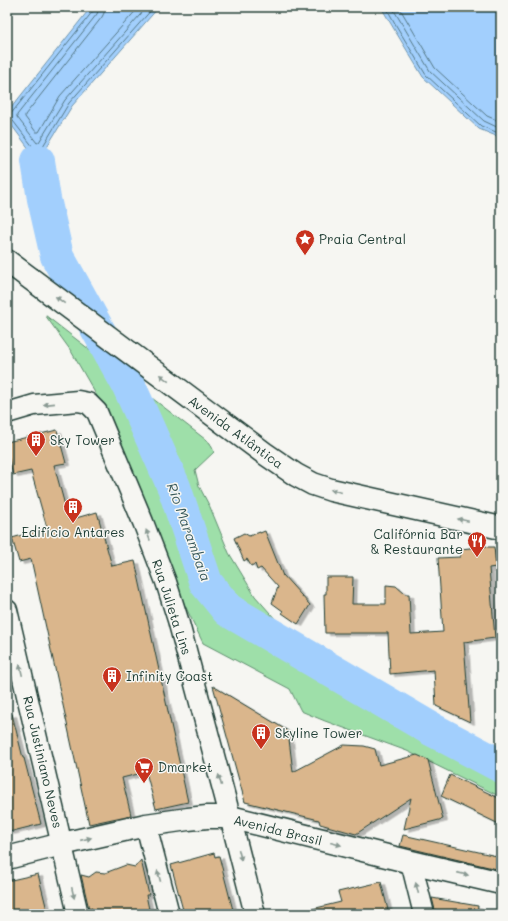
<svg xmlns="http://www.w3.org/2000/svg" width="508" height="921" font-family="Mali,sans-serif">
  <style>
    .green { fill: #9edfa9; stroke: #5e8e6e }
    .water { fill: #a2cffd; stroke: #6e95ad }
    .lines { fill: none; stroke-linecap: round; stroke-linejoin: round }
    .shore { stroke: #537784; stroke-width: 1 }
    .river { stroke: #a2cffd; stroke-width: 34 }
    .building { fill: #dab68c; stroke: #1f3d34; filter: url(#shadow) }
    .street-casing { stroke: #1f3d34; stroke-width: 23 }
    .primary-casing { stroke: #1f3d34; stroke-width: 25 }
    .street { stroke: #f6f6f2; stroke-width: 20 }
    .primary { stroke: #f6f6f2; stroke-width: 22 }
    .oneway { fill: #8a9a93 }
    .labels { text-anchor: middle; stroke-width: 3; stroke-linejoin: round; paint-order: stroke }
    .poi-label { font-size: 13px; fill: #1f3d34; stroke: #f6f6f2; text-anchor: start }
    .street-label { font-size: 13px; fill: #1f3d34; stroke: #f6f6f2 }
    .water-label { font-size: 14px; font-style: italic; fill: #395a5c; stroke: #f6f6f2 }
  </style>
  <defs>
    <filter id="shadow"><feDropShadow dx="4.5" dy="2.5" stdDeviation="0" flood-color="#0004"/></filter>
  </defs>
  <rect width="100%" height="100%" fill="#f6f6f2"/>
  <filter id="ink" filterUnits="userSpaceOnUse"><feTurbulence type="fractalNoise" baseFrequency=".025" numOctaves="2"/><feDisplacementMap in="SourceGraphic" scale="8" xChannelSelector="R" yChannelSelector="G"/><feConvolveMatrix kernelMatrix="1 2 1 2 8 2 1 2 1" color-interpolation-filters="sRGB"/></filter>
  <g filter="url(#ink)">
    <path class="green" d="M45 315 210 443 214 452 195 470 199 486 210 507 229 553 255 596 285 630 314 657 367 685 403 700 434 719 475 742 501 747V797L407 751 325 721 301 711 290 689 203 643 178 591 153 520 130 464 98 398 71 351Z"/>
    <path class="water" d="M91 7H159L72 106 38 161 7 119V113Z
      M381 7H501V138L479 129 423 77 394 29Z"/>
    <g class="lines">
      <path class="shore" d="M94 7 93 11 10 115V117L37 152 40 151 69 103 154 7
        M99 7 98 11 97 14 17 115V117L37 143 39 142 65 100 147 7
        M105 7 104 13 102 17 25 115V117L36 132H39L60 96 139 7
        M386 7 397 27 426 75 481 126 501 134
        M392 7 430 71 484 121 501 129
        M399 7 435 68 487 116 501 122"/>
      <path class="river" d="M38 161 44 199 57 256 129 386 174 487 206 583 228 610 433 730 501 766"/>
    </g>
    <path class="building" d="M57 430 66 463 54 465 69 520 97 512 112 566 135 561 188 802 156 809 146 772 122 778 131 815 89 824 31 559 19 562 12 538 47 528 31 471 13 475 7 451V442Z
      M265 531 283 576V575L310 605 298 624 282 613 283 611 272 603 278 587 261 568 257 570 255 564 251 566 247 559 244 561 234 538 244 533 249 536 260 532V533Z
      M487 546V547H494L496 567 489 568 495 638 464 642 470 722 436 706 434 670 390 674 388 633H325L324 594H326V577H353L352 604H386V585L396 586 405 594H409L411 634 443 632 438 558 460 557 461 549Z
      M213 686 288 731 293 772 344 745 364 746 375 749 379 765 417 755 428 760 443 819 404 829 411 798 356 834 320 824 319 820 245 802Z
      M12 714 23 758H24L41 824 9 832 7 823V715Z
      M450 775 501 799V825L441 796Z
      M403 835 501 857V870L400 846Z
      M214 853 215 857 219 856 234 914H184L171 865Z
      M141 860 149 895H146L150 914H93L92 908 89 909 81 875 89 877 96 872 105 873 126 865 135 867Z
      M38 874 48 914H7V881Z
      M381 882 389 914H313L312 909 341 902 338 892Z
      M432 898 478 906 477 914H436Z"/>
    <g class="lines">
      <g class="street-casing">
        <path id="street" d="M7 413 34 405 78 401 88 403 97 412 143 522 166 582 178 620 225 797 255 914
          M7 610 78 914
          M146 825 169 914
          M411 862 424 914"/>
      </g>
      <g class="primary-casing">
        <path id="primary" d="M7 261 264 453 296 475 313 484 331 490 501 528
          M7 858 62 844 146 825 188 819 207 817H230L411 862 501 883"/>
      </g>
      <use href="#street" class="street"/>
      <use href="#primary" class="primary"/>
    </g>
    <defs><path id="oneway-solid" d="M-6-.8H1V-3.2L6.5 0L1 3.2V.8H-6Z"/></defs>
    <g class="oneway">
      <use href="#oneway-solid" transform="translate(60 300) rotate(-143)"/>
      <use href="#oneway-solid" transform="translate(164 378) rotate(-143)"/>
      <use href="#oneway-solid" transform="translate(49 404) rotate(174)"/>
      <use href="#oneway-solid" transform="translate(336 491) rotate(-166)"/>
      <use href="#oneway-solid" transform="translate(463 520) rotate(-168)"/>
      <use href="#oneway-solid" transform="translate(148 535) rotate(-111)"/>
      <use href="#oneway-solid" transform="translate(21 670) rotate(-103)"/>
      <use href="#oneway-solid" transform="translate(220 780) rotate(-105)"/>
      <use href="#oneway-solid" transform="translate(86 839) rotate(-13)"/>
      <use href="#oneway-solid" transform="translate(336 844) rotate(14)"/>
      <use href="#oneway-solid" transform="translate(240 855) rotate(76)"/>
      <use href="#oneway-solid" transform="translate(463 874) rotate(13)"/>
      <use href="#oneway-solid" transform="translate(159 876) rotate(-105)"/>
      <use href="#oneway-solid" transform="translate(417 888) rotate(-104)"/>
      <use href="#oneway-solid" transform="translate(73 893) rotate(77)"/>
    </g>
  </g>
  <defs>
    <g id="sight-pin" transform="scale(1)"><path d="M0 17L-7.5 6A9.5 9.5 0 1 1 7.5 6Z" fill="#c8321e" stroke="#f6f6f2"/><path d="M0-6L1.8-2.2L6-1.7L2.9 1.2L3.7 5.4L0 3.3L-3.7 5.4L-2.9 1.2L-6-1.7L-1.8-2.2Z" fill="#fff"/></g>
    <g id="building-pin" transform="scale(1)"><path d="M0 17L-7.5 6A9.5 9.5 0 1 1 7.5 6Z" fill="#c8321e" stroke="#f6f6f2"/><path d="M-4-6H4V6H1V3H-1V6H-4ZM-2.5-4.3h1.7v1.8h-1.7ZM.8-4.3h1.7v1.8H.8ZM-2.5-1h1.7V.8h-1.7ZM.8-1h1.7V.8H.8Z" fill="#fff"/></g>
    <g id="restaurant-pin" transform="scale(1)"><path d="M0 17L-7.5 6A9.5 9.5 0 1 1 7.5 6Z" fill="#c8321e" stroke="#f6f6f2"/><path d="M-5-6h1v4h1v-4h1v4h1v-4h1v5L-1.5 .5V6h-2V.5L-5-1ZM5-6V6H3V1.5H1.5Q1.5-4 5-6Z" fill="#fff"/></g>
    <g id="supermarket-pin" transform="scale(1)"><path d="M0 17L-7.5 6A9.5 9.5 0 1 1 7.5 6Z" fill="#c8321e" stroke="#f6f6f2"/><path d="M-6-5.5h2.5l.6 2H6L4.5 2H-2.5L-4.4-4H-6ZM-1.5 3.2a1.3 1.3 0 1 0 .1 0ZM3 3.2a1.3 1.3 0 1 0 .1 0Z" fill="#fff"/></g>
  </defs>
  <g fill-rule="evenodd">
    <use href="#sight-pin" x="305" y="239"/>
    <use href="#building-pin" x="36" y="440"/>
    <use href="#building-pin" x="73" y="507"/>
    <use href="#restaurant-pin" x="477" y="541"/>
    <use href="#building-pin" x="112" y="676"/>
    <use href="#building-pin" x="261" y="733"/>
    <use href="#supermarket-pin" x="144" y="767"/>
  </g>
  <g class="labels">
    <g class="poi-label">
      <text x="319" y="244">Praia Central</text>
      <text x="50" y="445">Sky Tower</text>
      <text x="73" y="537" text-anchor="middle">Edifício Antares</text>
      <text x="463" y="539" text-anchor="end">Califórnia Bar<tspan x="463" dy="15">&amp; Restaurante</tspan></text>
      <text x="126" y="681">Infinity Coast</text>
      <text x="275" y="738">Skyline Tower</text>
      <text x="158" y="772">Dmarket</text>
    </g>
    <g class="street-label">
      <text transform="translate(236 432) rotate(36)" y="5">Avenida Atlântica</text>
      <text transform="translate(172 607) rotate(72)" y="5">Rua Julieta Lins</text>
      <text transform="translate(43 762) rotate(77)" y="5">Rua Justiniano Neves</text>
      <text transform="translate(278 830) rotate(14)" y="5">Avenida Brasil</text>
    </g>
    <g class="water-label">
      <text transform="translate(189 532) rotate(70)" y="5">Rio Marambaia</text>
    </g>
  </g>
  <rect width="508" height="921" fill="none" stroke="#f6f6f2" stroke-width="24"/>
  <rect x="12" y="12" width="484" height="897" fill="none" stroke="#1f3d34" stroke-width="1.5" filter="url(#ink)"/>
</svg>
